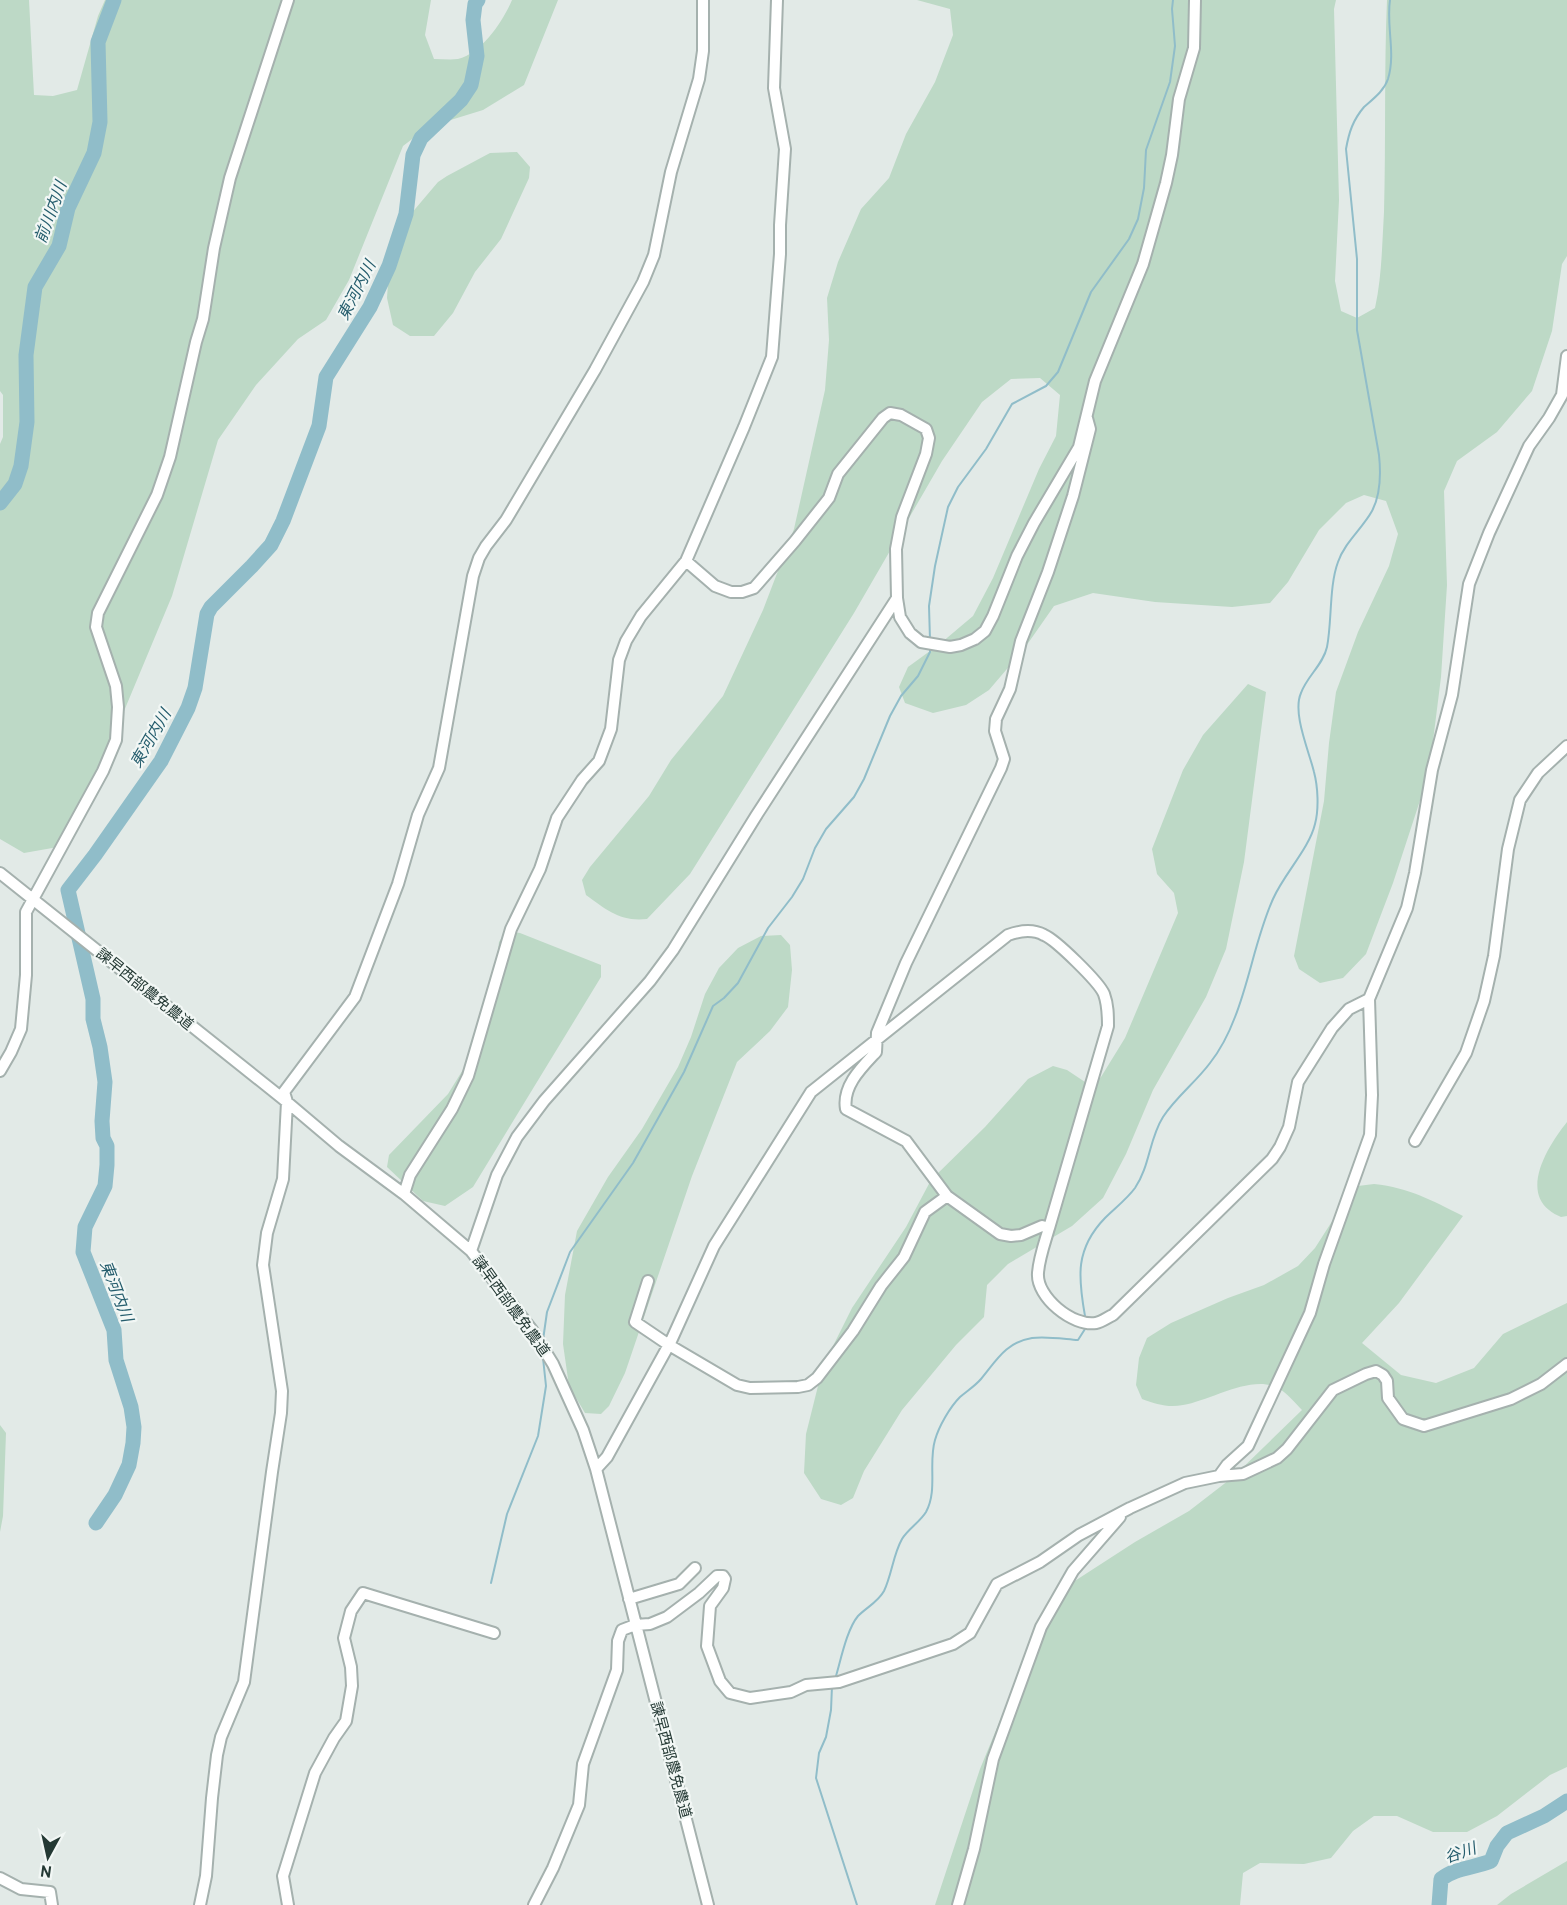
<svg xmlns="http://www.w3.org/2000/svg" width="1567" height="1905" font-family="Overpass,'Noto Sans JP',sans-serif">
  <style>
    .green { fill: #bdd9c6 }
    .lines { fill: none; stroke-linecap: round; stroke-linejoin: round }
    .stream { stroke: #90bdc9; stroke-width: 2 }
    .river { stroke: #90bdc9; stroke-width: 15 }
    .minor-casing { stroke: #a5b1ae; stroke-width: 14 }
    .minor { stroke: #fff; stroke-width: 10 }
    .labels { text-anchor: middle; stroke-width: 4.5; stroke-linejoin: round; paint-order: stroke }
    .street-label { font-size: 15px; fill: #243934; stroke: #f2f7f5 }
    .water-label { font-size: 16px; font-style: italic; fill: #255d6d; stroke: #f2f7f5 }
  </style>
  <rect width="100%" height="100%" fill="#e2eae7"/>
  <path class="green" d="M0 0H29L34 95 53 96 77 90 98 16 105 0H431L425 35 434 59C442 59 451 60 458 59 482 53 503 21 512 0H558L524 85 483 110 428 127 403 146 349 280 326 320 298 339 256 385 218 440 172 596 89 795 58 847 24 853 0 839V444L3 437V395L0 391Z
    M917 0H1336L1334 9 1339 200 1335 281 1341 311 1357 318 1375 308C1382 276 1382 245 1384 212 1386 141 1384 71 1387 0H1567V256L1562 264 1552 331 1532 391 1497 432 1457 461 1444 491 1447 585 1441 677 1429 773 1393 883 1366 954 1343 978 1320 983 1299 969 1294 956 1324 801 1329 743 1336 692 1358 632 1389 566 1398 534 1386 501 1364 495 1346 503 1319 530 1288 582 1270 603 1232 607 1155 602 1093 593 1054 606 1024 649 989 690 966 705 933 713 905 703 899 687 908 667 941 643 973 616 993 578 1039 469 1056 436 1060 395 1040 378 1011 379 982 402 942 461 854 613 690 874 647 919C620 922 607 910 586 895L582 880 590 867 649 796 671 760 723 696 763 610 794 529 825 390 829 340 827 298 838 262 861 209 889 178 906 134 935 82 953 35 950 9Z
    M517 152 530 167 529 178 501 239 475 272 453 313 434 336H410L393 325 387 298 389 269 410 215 438 182 447 176 490 153Z
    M1248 684 1266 692 1244 862 1226 949 1206 997 1153 1090 1126 1154 1103 1198 1072 1226 1008 1264 987 1285 984 1317 956 1345 902 1410 864 1471 853 1498 841 1505 821 1499 804 1473 806 1434 823 1366 852 1308 906 1227 931 1180 985 1127 1028 1079 1053 1066 1067 1070 1091 1086 1101 1077 1125 1038 1178 913 1174 893 1157 874 1152 849 1183 770 1203 735Z
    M506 931 520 933 601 965V977L473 1187 445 1206 423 1201 387 1167 389 1155 448 1094 472 1055 496 967 499 942Z
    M781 935 790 945 792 970 788 1007 770 1031 737 1062 692 1176 625 1373 609 1406 601 1414 585 1413 569 1386 563 1344 565 1295 577 1231 608 1177 642 1129 678 1067 691 1037 705 994 719 968 738 948 761 936Z
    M1567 1122V1216L1561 1217C1557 1215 1552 1213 1549 1210 1521 1188 1550 1143 1567 1122Z
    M1374 1184C1410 1188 1431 1200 1463 1216L1399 1303 1362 1343 1401 1375 1436 1383 1474 1368 1503 1334 1567 1303V1767L1550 1775 1497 1816 1467 1832H1433L1397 1816H1374L1353 1831 1331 1858 1304 1864 1260 1863 1243 1873 1240 1905H935L980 1769 1020 1672 1067 1586 1135 1542 1189 1511 1233 1477 1302 1410C1295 1403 1287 1393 1278 1388 1251 1374 1210 1401 1183 1405 1168 1408 1156 1404 1142 1399L1136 1385 1139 1358 1147 1338 1171 1323 1228 1298 1264 1285 1298 1266 1315 1248 1345 1201 1358 1186Z
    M0 1425 6 1433 3 1516 0 1532Z
    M1567 1861V1905H1497L1511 1894Z"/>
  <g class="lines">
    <path class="stream" d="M930 640 929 606 935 566 948 507 958 487 986 449 1012 404 1046 386 1058 372 1091 292 1129 239 1138 219 1144 188 1146 150 1170 82 1175 46 1172 9 1173 0
      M1085 1316C1078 1277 1075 1249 1105 1218 1115 1208 1127 1199 1135 1188 1150 1166 1149 1139 1163 1117 1176 1097 1196 1082 1210 1063 1221 1049 1229 1033 1235 1017 1250 979 1256 937 1273 899 1284 874 1309 849 1315 824 1319 809 1318 787 1314 772 1309 751 1292 713 1301 693 1307 676 1323 665 1327 647 1332 622 1329 586 1338 562 1345 542 1362 529 1372 511 1381 494 1381 474 1379 455L1357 330V259L1346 149C1349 132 1353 120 1364 107 1373 99 1384 91 1388 79 1396 53 1386 26 1390 0
      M543 1340 547 1312 570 1252 633 1163 684 1072 713 1006 724 998 738 983 768 928 792 897 803 879 815 848 826 829 854 797 864 779 890 716 901 696 918 676 930 652V646
      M491 1583 507 1514 538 1436 546 1386 543 1358
      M836 1676C841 1659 847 1629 858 1616 867 1607 878 1602 884 1591 892 1574 893 1555 902 1539 908 1529 920 1522 926 1512 938 1490 928 1463 935 1440 939 1426 950 1407 960 1397 967 1391 975 1386 981 1379 996 1361 1006 1342 1032 1338 1046 1336 1064 1339 1078 1340L1085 1329
      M832 1686 831 1710 826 1737 819 1753 816 1778 857 1905"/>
    <path class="river" d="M0 503 15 484 21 466 27 422 26 355 35 287 59 246 68 208 94 153 100 122 98 42 114 0
      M96 1523 115 1495 129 1465 133 1443 134 1427 131 1407 116 1360 114 1330 83 1252 85 1227 105 1186 107 1165V1146L103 1138 102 1121 105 1082 100 1047 93 1019V999L68 890 95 855 161 761 188 708 195 688 207 614 211 607 252 566 271 545 283 521 319 426 326 377 370 307 389 266 406 214 413 155 421 138 461 100 471 85 477 56 473 20 475 4 478 0
      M1439 1905 1441 1879C1455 1868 1474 1868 1491 1861L1497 1846 1507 1833 1544 1816 1567 1801"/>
    <g class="minor-casing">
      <path id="minor" d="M1087 418 1090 429 1073 496 1048 572 1021 641 1010 689 996 719 995 731 1004 759 1001 768 906 963 877 1033 876 1052C862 1067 842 1086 846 1109L906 1141 947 1196 1000 1234 1011 1236 1021 1235 1042 1226 1049 1228C1045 1242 1039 1258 1038 1273 1036 1297 1073 1327 1096 1323 1102 1322 1108 1317 1113 1315L1272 1159 1280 1147 1289 1127 1298 1082 1332 1028 1349 1009 1369 999
        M686 561 715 586 731 592H742L754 588 795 541 829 498 838 474 883 418 890 413 901 415 926 429 929 438 926 454 902 517 896 549 897 598 900 617 910 633 921 642 950 647 961 645 975 639 985 631 993 616 1017 556 1034 523 1079 447 1095 381 1143 264 1166 183 1172 155 1179 99 1194 48 1195 0
        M0 873 287 1102 339 1146 404 1194 471 1251 532 1330 553 1364 583 1430 596 1469 708 1905
        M0 1071 11 1052 21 1029 26 975V912L103 771 116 740 118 707 116 686 96 627 98 613 157 495 170 457 196 342 203 319 214 248 230 178 288 0
        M1415 1141 1466 1053 1484 1001 1494 956 1508 849 1520 800 1538 773 1567 746
        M404 1194 410 1175 452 1109 468 1076 511 929 540 869 557 818 582 780 599 761 611 729 619 660 626 641 641 616 686 561 744 427 772 357 780 254V225L785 149 774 88 777 0
        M471 1251 497 1175 517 1137 544 1101 650 981 673 950 756 816 897 598
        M648 1281 635 1322 669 1345 737 1385 750 1388 798 1387 808 1385 817 1378 853 1331 881 1286 904 1257 925 1212 947 1196
        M596 1469 607 1457 671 1341 714 1246 811 1092 1008 935C1019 931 1033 929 1044 935 1056 940 1099 982 1104 994 1108 1005 1108 1015 1108 1026L1049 1228
        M1219 1476 1227 1465 1248 1446 1310 1313 1324 1264 1370 1135 1372 1095 1369 999 1407 908 1415 873 1432 770 1452 695 1469 584 1489 533 1529 446 1549 418 1562 395 1567 356
        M629 1599 679 1584 695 1568
        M0 1878 21 1889 50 1892 52 1905
        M200 1905 206 1876 212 1798 217 1755 221 1737 244 1682 272 1472 281 1413 282 1391 263 1265 267 1233 283 1179 287 1102 284 1092 355 997 398 884 418 815 439 768 473 576 479 558 486 546 506 520 595 370 643 282 654 255 671 172 699 79 703 51V0
        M288 1905 283 1876 315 1773 334 1738 346 1721 352 1686 351 1667 344 1638 351 1611 363 1593 494 1633
        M534 1905 553 1868 579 1805 583 1764 617 1670 618 1641 622 1630 635 1625 650 1624 667 1617 699 1593 717 1576H723L725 1579 723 1588 710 1606 707 1646 720 1681 730 1693 750 1698 791 1692 806 1685 839 1682 953 1644 970 1633 997 1584 1040 1562 1079 1535 1130 1508 1185 1483 1219 1476 1243 1474 1277 1458 1287 1449 1333 1390 1366 1374 1376 1371 1383 1375 1387 1381 1388 1398 1403 1419 1424 1426 1511 1399 1541 1384 1567 1364
        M958 1905 974 1849 993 1759 1041 1627 1073 1571 1120 1517"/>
    </g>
    <use href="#minor" class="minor"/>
  </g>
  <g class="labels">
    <g class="street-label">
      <text transform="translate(145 989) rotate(39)" y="5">諫早西部農免農道</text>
      <text transform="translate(511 1306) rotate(54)" y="5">諫早西部農免農道</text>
      <text transform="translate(671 1760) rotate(75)" y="5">諫早西部農免農道</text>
    </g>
    <g class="water-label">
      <text transform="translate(50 212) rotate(-70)" y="6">前川内川</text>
      <text transform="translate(356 290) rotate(-63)" y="6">東河内川</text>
      <text transform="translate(150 738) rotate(-60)" y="6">東河内川</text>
      <text transform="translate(117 1291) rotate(69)" y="6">東河内川</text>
      <text transform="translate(1460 1852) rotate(-19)" y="6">谷川</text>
    </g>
  </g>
  <g transform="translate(48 1857) rotate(188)" stroke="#f2f7f5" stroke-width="4.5" paint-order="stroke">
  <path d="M0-4.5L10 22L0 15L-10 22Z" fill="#243934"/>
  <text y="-9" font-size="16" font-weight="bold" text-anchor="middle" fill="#243934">N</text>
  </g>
</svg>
